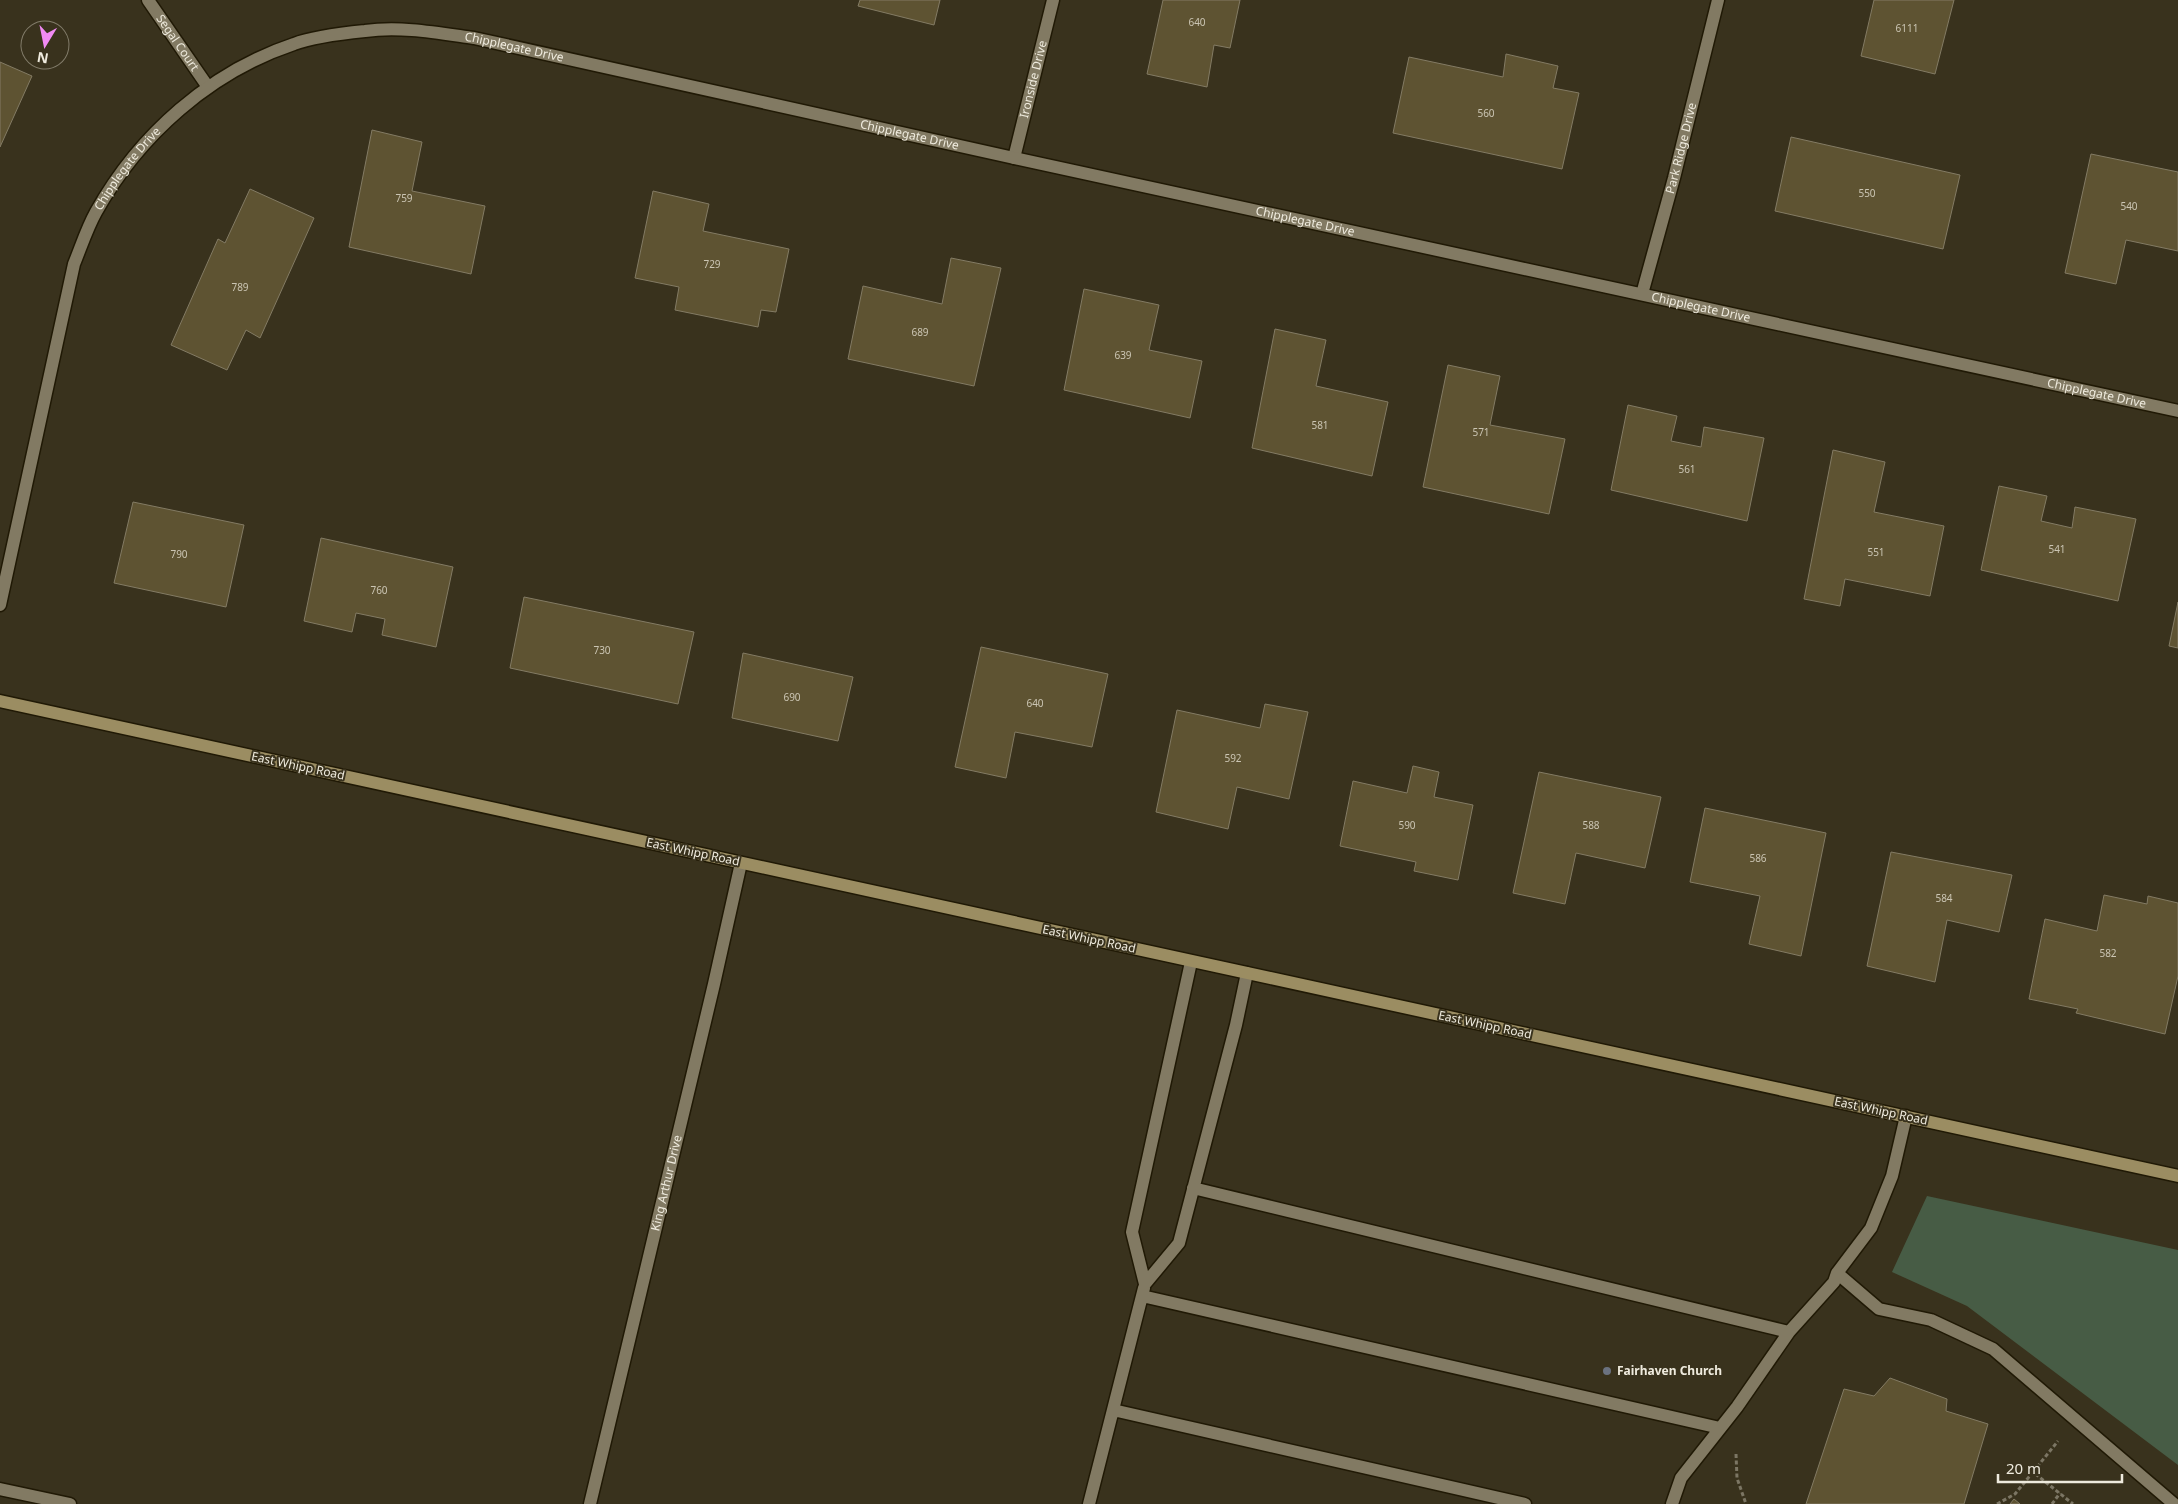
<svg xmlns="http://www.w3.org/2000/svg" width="2178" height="1504" font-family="'Noto Sans',sans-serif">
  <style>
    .green { fill: #475c45 }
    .building { fill: #5e5332; stroke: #837b64 }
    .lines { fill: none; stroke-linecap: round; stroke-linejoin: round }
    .service-casing { stroke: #201905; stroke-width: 15 }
    .minor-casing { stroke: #201905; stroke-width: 15 }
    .secondary-casing { stroke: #201905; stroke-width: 15 }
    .path { stroke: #7c7664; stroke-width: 3; stroke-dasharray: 4 2.5; stroke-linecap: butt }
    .service { stroke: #827a63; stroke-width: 12 }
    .minor { stroke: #827a63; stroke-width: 12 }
    .secondary { stroke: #9b8d62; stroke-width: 12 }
    .worship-dot { fill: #6b7280; stroke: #39321d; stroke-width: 2 }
    .labels { text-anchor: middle; stroke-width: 4; stroke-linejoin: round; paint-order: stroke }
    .number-label { font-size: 10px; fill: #cbc5b3 }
    .street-label { font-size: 12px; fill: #efebde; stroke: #39321d }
    .poi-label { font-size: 12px; font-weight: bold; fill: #efebde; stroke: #39321d; text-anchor: start }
  </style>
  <rect width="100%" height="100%" fill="#39321d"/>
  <path class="green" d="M1927 1196 2178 1250V1465L1967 1306 1892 1272Z"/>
  <path class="building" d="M860 0H940L934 25 858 6Z
    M1163 0H1240L1230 48 1214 45 1207 87 1147 74Z
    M1874 0H1954L1935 74 1861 56Z
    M1506 54 1558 66 1553 88 1579 93 1562 169 1393 133 1409 57 1503 77Z
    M0 62 32 76 0 147Z
    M372 130 422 142 412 191 485 206 471 274 349 247Z
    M1791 137 1960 175 1943 249 1775 211Z
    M2091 154 2178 172V251L2126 240 2116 284 2065 273Z
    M250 189 314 218 260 338 246 330 227 370 171 345 218 239 225 243Z
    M653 191 709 204 703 231 789 249 776 312 761 310 758 327 675 310 679 287 635 278Z
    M951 258 1001 268 974 386 848 359 863 286 942 304Z
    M1084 289 1159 305 1149 350 1202 361 1190 418 1064 390Z
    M1275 329 1326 340 1316 386 1388 402 1372 476 1252 448Z
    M1448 365 1500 376 1490 425 1565 439 1549 514 1423 487Z
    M1628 405 1677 416 1671 441 1701 447 1704 427 1764 438 1747 521 1611 490Z
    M1833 450 1885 462 1874 512 1944 526 1930 596 1845 579 1840 606 1804 599Z
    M1999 486 2047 496 2041 521 2072 528 2075 507 2136 519 2118 601 1981 570Z
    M133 502 244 525 226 607 114 583Z
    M321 538 453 567 436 647 382 635 385 619 356 613 352 632 304 621Z
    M524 597 694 632 678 704 510 668Z
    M2178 602V648L2169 646Z
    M981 647 1108 674 1092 747 1015 732 1006 778 955 767Z
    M743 653 853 677 838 741 732 718Z
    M1265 704 1308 712 1289 799 1237 787 1228 829 1156 812 1177 710 1260 728Z
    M1413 766 1439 772 1434 797 1473 805 1458 880 1414 871 1416 862 1340 846 1353 781 1407 793Z
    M1539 772 1661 797 1645 868 1576 853 1565 904 1513 893Z
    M1705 808 1826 833 1801 956 1749 944 1760 896 1690 882Z
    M1891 852 2012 875 1999 932 1947 920 1935 982 1867 966Z
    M2104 895 2147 904 2148 896 2178 903V976L2165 1034 2076 1013 2078 1009 2029 999 2045 919 2097 931Z
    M1890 1378 1947 1399 1946 1411 1988 1424 1964 1504H1806L1844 1389 1874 1396Z
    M2014 1499 2020 1504H2010Z"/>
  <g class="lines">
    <g class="service-casing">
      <path id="service" d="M1191 962 1132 1232 1145 1284 1179 1243 1236 1025 1247 973
        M1193 1188 1789 1332
        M1837 1273 1879 1309 1931 1320 1993 1349 2174 1504
        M1142 1296 1720 1428
        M1113 1410 1525 1504
        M1089 1504 1144 1288
        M1672 1504 1681 1478 1737 1407 1789 1332 1834 1282 1837 1273 1871 1228 1892 1176 1906 1116"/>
    </g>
    <g class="minor-casing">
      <g id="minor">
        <path id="s1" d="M148 0 208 87"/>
        <path id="s2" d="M1014 158 1053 0"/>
        <path id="s3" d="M1642 294 1674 178 1718 0"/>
        <path id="s4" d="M0 605 74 264C81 247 87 228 96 212 139 135 210 72 294 44 312 37 345 33 365 31 401 26 438 33 474 38L1014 158 2178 411"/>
        <path d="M0 1489 70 1504"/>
        <path id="s5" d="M590 1504 714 984 741 863"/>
      </g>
    </g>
    <g class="secondary-casing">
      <path id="secondary" d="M0 701 2178 1176"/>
    </g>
    <path class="path" d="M1736 1454 1737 1478 1746 1504
      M2033 1472 2058 1441
      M1997 1504 2015 1494 2033 1472 2073 1504
      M2052 1504 2060 1493"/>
    <use href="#service" class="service"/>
    <use href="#minor" class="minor"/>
    <use href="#secondary" class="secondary"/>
  </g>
  <circle class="worship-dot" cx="1607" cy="1371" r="5"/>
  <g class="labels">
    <g class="number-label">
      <text x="1197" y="26">640</text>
      <text x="1907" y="32">6111</text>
      <text x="1486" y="117">560</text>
      <text x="1867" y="197">550</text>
      <text x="404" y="202">759</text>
      <text x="2129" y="210">540</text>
      <text x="712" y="268">729</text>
      <text x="240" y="291">789</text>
      <text x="920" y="336">689</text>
      <text x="1123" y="359">639</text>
      <text x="1320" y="429">581</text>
      <text x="1481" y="436">571</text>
      <text x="1687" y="473">561</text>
      <text x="2057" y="553">541</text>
      <text x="1876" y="556">551</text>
      <text x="179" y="558">790</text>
      <text x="379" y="594">760</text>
      <text x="602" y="654">730</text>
      <text x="792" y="701">690</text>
      <text x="1035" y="707">640</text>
      <text x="1233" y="762">592</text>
      <text x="1407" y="829">590</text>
      <text x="1591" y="829">588</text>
      <text x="1758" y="862">586</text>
      <text x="1944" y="902">584</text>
      <text x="2108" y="957">582</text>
    </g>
    <g class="street-label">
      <text dy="4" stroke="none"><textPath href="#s1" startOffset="52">Segal Court</textPath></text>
      <text dy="4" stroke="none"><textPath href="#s4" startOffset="894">Chipplegate Drive</textPath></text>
      <text dy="4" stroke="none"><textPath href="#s2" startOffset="81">Ironside Drive</textPath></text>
      <text dy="4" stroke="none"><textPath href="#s4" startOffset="1299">Chipplegate Drive</textPath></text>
      <text dy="4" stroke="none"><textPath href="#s3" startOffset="151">Park Ridge Drive</textPath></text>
      <text dy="4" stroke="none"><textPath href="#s4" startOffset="459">Chipplegate Drive</textPath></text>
      <text dy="4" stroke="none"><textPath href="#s4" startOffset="1704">Chipplegate Drive</textPath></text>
      <text dy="4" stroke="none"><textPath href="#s4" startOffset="2109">Chipplegate Drive</textPath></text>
      <text dy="4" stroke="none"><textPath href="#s4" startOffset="2514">Chipplegate Drive</textPath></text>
      <text transform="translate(298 766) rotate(12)" y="4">East Whipp Road</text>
      <text transform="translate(693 852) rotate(12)" y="4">East Whipp Road</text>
      <text transform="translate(1089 939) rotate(12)" y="4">East Whipp Road</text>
      <text transform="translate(1485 1025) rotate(12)" y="4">East Whipp Road</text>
      <text transform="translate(1881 1111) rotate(12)" y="4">East Whipp Road</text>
      <text dy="4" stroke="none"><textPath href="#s5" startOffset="330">King Arthur Drive</textPath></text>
    </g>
    <g class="poi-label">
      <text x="1617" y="1375">Fairhaven Church</text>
    </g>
  </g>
  <g transform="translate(45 45) rotate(190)"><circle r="24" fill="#39321d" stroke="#827c6a"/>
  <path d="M0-4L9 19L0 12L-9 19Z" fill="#f18af4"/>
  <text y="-8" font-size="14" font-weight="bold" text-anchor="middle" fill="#efebde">N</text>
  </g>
  <path d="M1998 1474v8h124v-8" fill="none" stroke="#efebde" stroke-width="2.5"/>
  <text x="2006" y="1474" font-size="15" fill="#efebde" stroke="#39321d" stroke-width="4" paint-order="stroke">20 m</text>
</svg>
